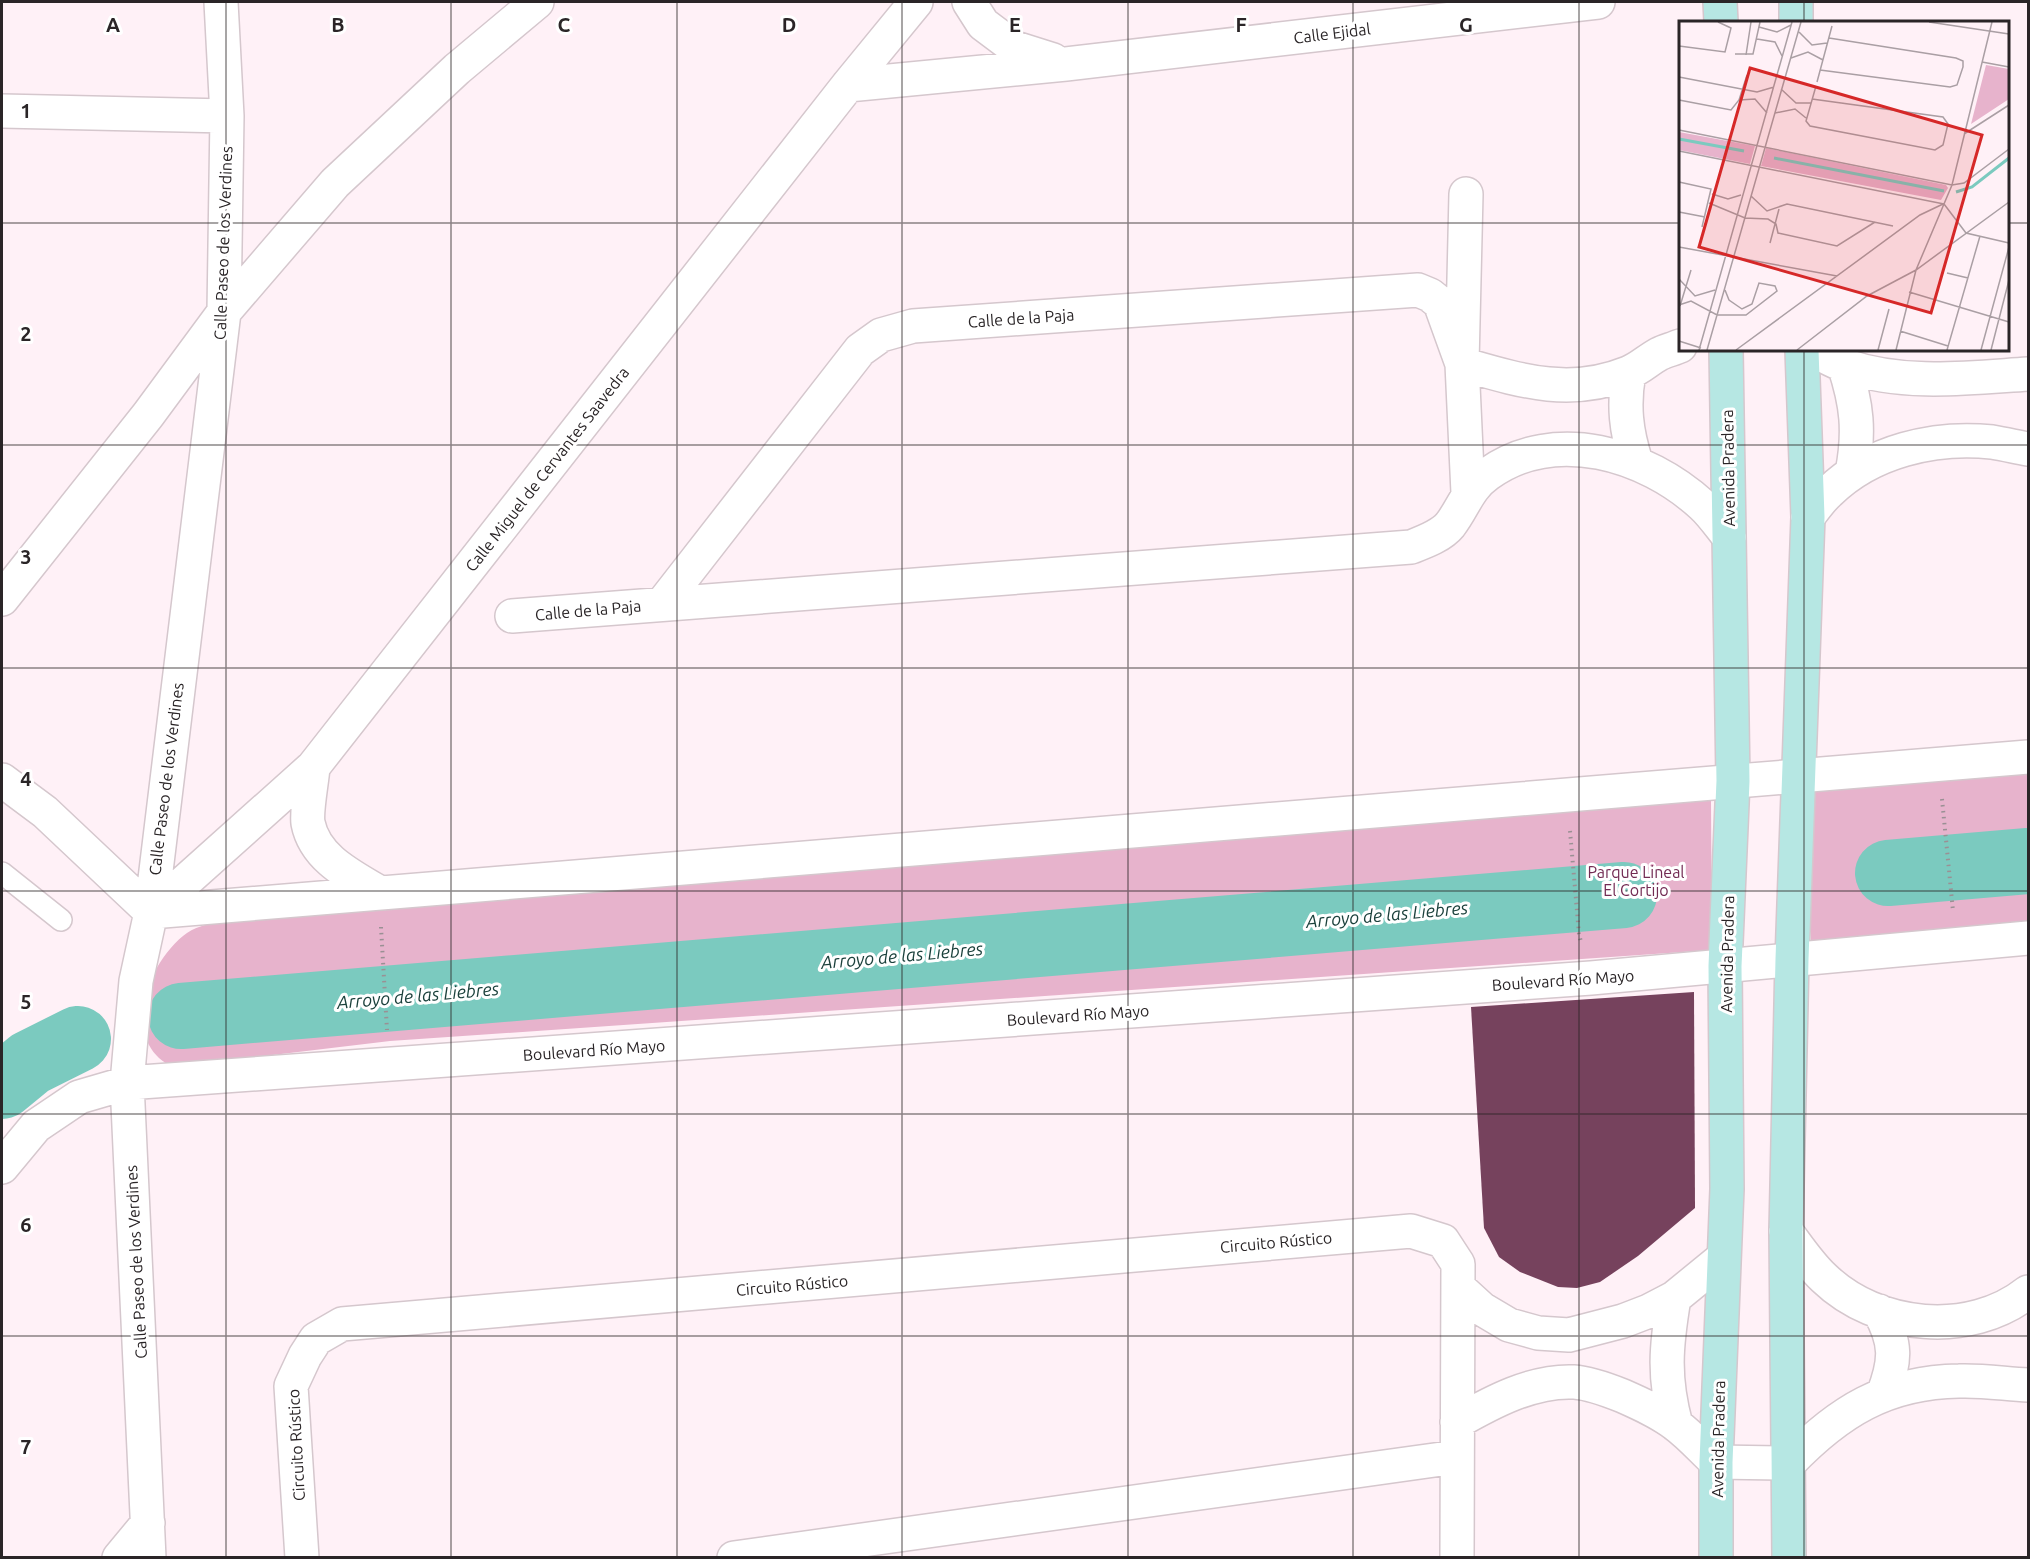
<svg xmlns="http://www.w3.org/2000/svg" width="2030" height="1559" font-family="Ubuntu,sans-serif">
  <style>
    .green { fill: #e7b3cc }
    .lines { fill: none; stroke-linecap: round; stroke-linejoin: round }
    .river { stroke: #7bcabf; stroke-width: 66 }
    .building { fill: #76425d }
    .lane-casing { stroke: #d5c7cd; stroke-width: 24 }
    .street-casing { stroke: #d5c7cd; stroke-width: 36 }
    .secondary-casing { stroke: #d5c7cd; stroke-width: 36 }
    .path { stroke: #9a9094; stroke-width: 4; stroke-dasharray: 1.5 4.5; stroke-linecap: butt }
    .lane { stroke: #fff; stroke-width: 21 }
    .street { stroke: #fff; stroke-width: 33 }
    .secondary { stroke: #b6e7e3; stroke-width: 33 }
    .grid { fill: none; stroke: #2a2527; stroke-width: 1.5; stroke-opacity: 0.55 }
    .labels { text-anchor: middle; stroke-width: 6; stroke-linejoin: round; paint-order: stroke }
    .street-label { font-size: 16px; fill: #2a2527; stroke: #fff }
    .park-label { font-size: 16px; fill: #722b53; stroke: #fff }
    .water-label { font-size: 18px; font-style: italic; fill: #1b413c; stroke: #fff }
    .inset-river { fill: none; stroke: #7bcabf; stroke-width: 3 }
    .inset-road { fill: none; stroke: #aa9fa4; stroke-width: 1.5 }
    .view { fill: #d62828; fill-opacity: 0.15; stroke: #d62828; stroke-width: 3 }
    .inset-edge { fill: none; stroke: #2a2527; stroke-width: 3 }
    .grid-label { font-size: 20px; text-anchor: middle; font-weight: bold; fill: #2a2527; stroke: #fff; stroke-width: 6; stroke-linejoin: round; paint-order: stroke }
  </style>
  <rect width="100%" height="100%" fill="#fff1f7"/>
  <path class="green" d="M2028 769V921L1811 943 1809 788Z
    M1711 800 1712 950 390 1041 172 1067C163 1062 154 1055 149 1045 140 1028 147 990 155 972 160 960 173 944 183 936 193 927 209 924 221 920Z"/>
  <g class="lines">
    <path class="river" d="M1888 873 2028 861
      M181 1016 1624 895
      M2 1086 30 1063 78 1039"/>
  </g>
  <path class="building" d="M1694 992 1695 1208 1638 1256 1600 1282 1577 1288 1558 1287 1520 1272 1499 1257 1484 1228 1471 1007Z"/>
  <g class="lines">
    <g class="lane-casing">
      <path id="lane" d="M2 873 61 920"/>
    </g>
    <g class="street-casing">
      <path id="street" d="M969 2 983 24 1015 48 1053 60
        M848 85 1066 64 1598 2
        M2 111 227 116
        M1466 194 1462 364 1468 493
        M1812 350C1823 355 1834 362 1846 366 1905 386 1967 378 2028 374
        M1844 365C1857 404 1860 432 1852 473
        M1629 373C1623 405 1626 431 1636 462
        M1808 517C1815 508 1821 499 1829 492 1871 451 1934 436 1992 442 2004 444 2017 447 2028 449
        M2 599 148 415 224 312 335 183 457 69 537 2
        M663 603 860 350 881 335 913 326 1418 290 1430 295 1440 303 1462 364C1518 380 1569 397 1628 373 1639 369 1648 360 1659 354 1665 351 1673 349 1680 346
        M512 616 1411 547C1424 542 1441 536 1450 525 1464 507 1468 488 1488 474 1555 426 1646 454 1702 505 1712 514 1720 526 1729 537
        M313 767C312 781 306 811 308 823 315 859 352 876 380 893
        M2 780 45 812 151 912
        M151 912 2028 757
        M151 912 313 767 848 85 916 2
        M2 1167 36 1126 79 1097 127 1083 1591 978 2028 938
        M1786 1231C1798 1247 1809 1264 1824 1278 1877 1329 1970 1338 2028 1292
        M1459 1288 1482 1309 1509 1325 1538 1333 1569 1335 1623 1321 1649 1311 1674 1298 1723 1258
        M1674 1298C1666 1346 1663 1377 1676 1425
        M1879 1311C1897 1343 1896 1361 1883 1395
        M1457 1422C1492 1402 1533 1380 1574 1382 1590 1383 1608 1390 1623 1396 1641 1404 1659 1412 1675 1424 1690 1435 1703 1450 1716 1462L1789 1463C1838 1412 1886 1382 1959 1381 1982 1380 2006 1384 2028 1385
        M119 1558 148 1523
        M149 1558 127 1083 136 981 151 912 224 312 227 116 221 2
        M302 1558 291 1386 305 1356 316 1339 342 1324 1411 1231 1443 1241 1458 1264 1457 1558
        M734 1558 1456 1457"/>
    </g>
    <g class="secondary-casing">
      <path id="secondary" d="M1720 2 1721 22
        M1796 2V22
        M1716 1558V1462L1727 1189 1725 966 1733 781 1726 350
        M1789 1558 1786 1231 1792 959 1808 517 1802 350"/>
    </g>
    <path class="path" d="M1942 799 1953 911
      M1570 831 1579 934 1581 942
      M381 927 387 1030"/>
    <use href="#lane" class="lane"/>
    <use href="#street" class="street"/>
    <use href="#secondary" class="secondary"/>
  </g>
  <path class="grid" d="M226 2V1558M451 2V1558M677 2V1558M902 2V1558M1128 2V1558M1353 2V1558M1579 2V1558M1804 2V22M2 223H1680M2008 223H2028M1804 350V1558M2 445H2028M2 668H2028M2 891H2028M2 1114H2028M2 1336H2028"/>
  <g class="labels">
    <g class="street-label">
      <text transform="translate(1332 33) rotate(-7)" y="6">Calle Ejidal</text>
      <text transform="translate(223 243) rotate(-88)" y="6">Calle Paseo de los Verdines</text>
      <text transform="translate(1021 318) rotate(-4)" y="6">Calle de la Paja</text>
      <text transform="translate(1728 468) rotate(-91)" y="6">Avenida Pradera</text>
      <text transform="translate(547 469) rotate(-52)" y="6">Calle Miguel de Cervantes Saavedra</text>
      <text transform="translate(588 610) rotate(-5)" y="6">Calle de la Paja</text>
      <text transform="translate(166 779) rotate(-83)" y="6">Calle Paseo de los Verdines</text>
      <text transform="translate(1727 954) rotate(-89)" y="6">Avenida Pradera</text>
      <text transform="translate(1563 980) rotate(-4)" y="6">Boulevard Río Mayo</text>
      <text transform="translate(1078 1015) rotate(-4)" y="6">Boulevard Río Mayo</text>
      <text transform="translate(594 1050) rotate(-4)" y="6">Boulevard Río Mayo</text>
      <text transform="translate(1276 1242) rotate(-5)" y="6">Circuito Rústico</text>
      <text transform="translate(136 1262) rotate(-93)" y="6">Calle Paseo de los Verdines</text>
      <text transform="translate(792 1285) rotate(-5)" y="6">Circuito Rústico</text>
      <text transform="translate(1718 1439) rotate(-89)" y="6">Avenida Pradera</text>
      <text transform="translate(296 1445) rotate(-93)" y="6">Circuito Rústico</text>
    </g>
    <g class="park-label">
      <text x="1636" y="878">Parque Lineal<tspan x="1636" dy="18">El Cortijo</tspan></text>
    </g>
    <g class="water-label">
      <text transform="translate(1387 915) rotate(-5)" y="6">Arroyo de las Liebres</text>
      <text transform="translate(902 956) rotate(-5)" y="6">Arroyo de las Liebres</text>
      <text transform="translate(418 996) rotate(-5)" y="6">Arroyo de las Liebres</text>
    </g>
  </g>
  <g transform="translate(1679 21)">
    <rect width="330" height="330" fill="#fff1f7"/>
    <path d="M307 44 330 48V78L292 103ZM0 111 76 125 71 143 0 129ZM87 127 267 164 269 167 262 179 82 145Z" fill="#e7b3cc"/>
    <path class="inset-river" d="M0 118 65 130M95 137 265 170M277 171 293 166 330 137"/>
    <path class="inset-road" d="M250 1 330 13M80 6 98 11 112 4M120 11 133 24 148 22M78 18 96 21 103 35M0 25 46 31 52 7 39 1M56 33H74L81 1M67 34 72 1M112 37 129 31 144 39M303 41 330 46M141 49 271 66 278 64 284 46V40L277 37 150 17M0 56 78 71 95 66M138 61 153 5M102 68 117 82H132M133 78 264 96 269 103 264 124 256 129 131 105 127 100 137 65M0 79 52 89 60 79 68 54M60 79 76 78 88 92M96 92 116 88 127 97M0 109 273 164 285 162 330 128M285 113 330 84M0 130 265 183M0 161 32 168 23 206M33 173 49 178 62 174M72 175 88 190 108 183 214 205M30 182 66 197 89 198 97 203 99 212 158 225 196 201M265 183 287 212 330 222M0 191 26 196M91 222 100 188M0 226 158 255M268 252 289 257M0 258 16 275 36 269M230 271 330 301M0 284 12 280 38 294H67L98 270 96 265 80 262 73 283 63 288 50 279 46 269M1 285 12 249M221 310 269 325M0 320 22 327M20 329 113 1M28 329 122 1M57 329 241 194 264 183M118 329 188 275 237 249 330 181M199 329 210 288M217 329 237 249 273 164 313 1M268 329 301 215M302 329 330 226M312 329 330 259"/>
    <path class="view" d="M71 47 303 114 252 292 20 226Z"/>
    <rect width="330" height="330" class="inset-edge"/>
  </g>
  <g class="grid-label">
    <text x="113" y="32">A</text>
    <text x="338" y="32">B</text>
    <text x="564" y="32">C</text>
    <text x="789" y="32">D</text>
    <text x="1015" y="32">E</text>
    <text x="1241" y="32">F</text>
    <text x="1466" y="32">G</text>
    <text x="26" y="118">1</text>
    <text x="26" y="341">2</text>
    <text x="26" y="564">3</text>
    <text x="26" y="786">4</text>
    <text x="26" y="1009">5</text>
    <text x="26" y="1232">6</text>
    <text x="26" y="1454">7</text>
  </g>
  <rect width="2030" height="1559" fill="none" stroke="#2a2527" stroke-width="6"/>
</svg>
